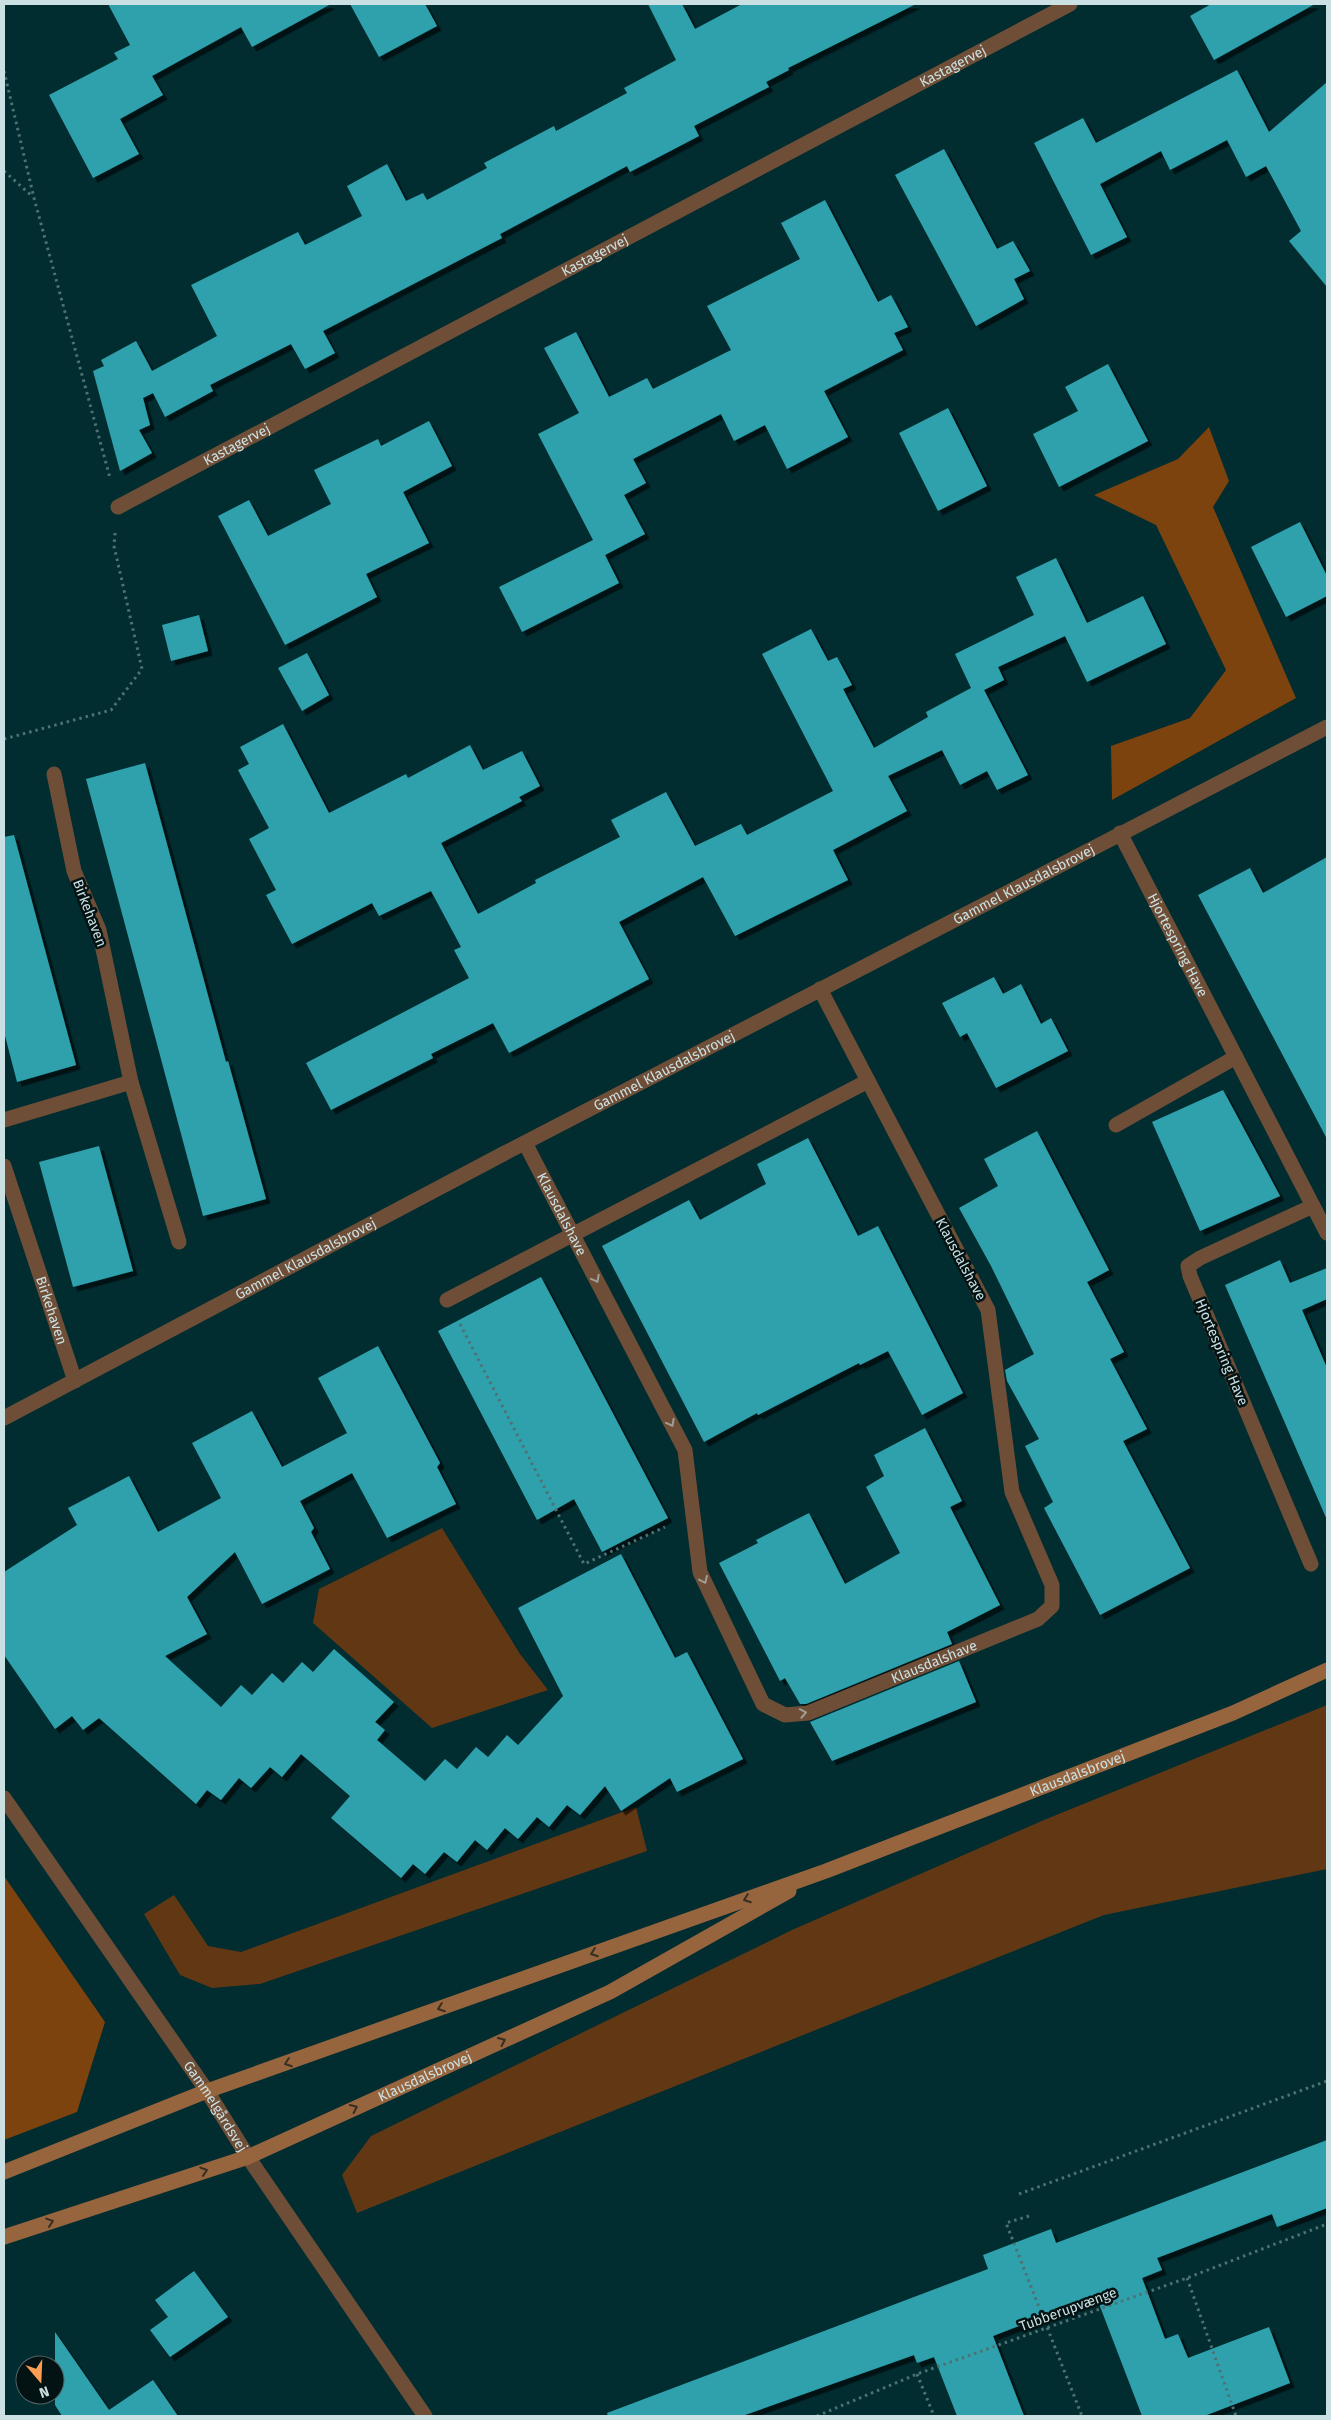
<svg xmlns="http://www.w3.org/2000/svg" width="1331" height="2420" font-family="'Fira Sans',sans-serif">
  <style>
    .green { fill: #623814 }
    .forest { fill: #7c430e }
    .building { fill: #2ea1ac; filter: url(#shadow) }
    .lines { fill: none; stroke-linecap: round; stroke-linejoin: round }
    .path { stroke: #4e7174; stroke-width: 3; stroke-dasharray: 2.5 4; stroke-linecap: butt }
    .lane { stroke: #6e4e37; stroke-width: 15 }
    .street { stroke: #6e4e37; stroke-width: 15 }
    .secondary { stroke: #96643d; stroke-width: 15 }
    .oneway { stroke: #a19e95 }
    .oneway2 { stroke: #362f22 }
    .labels { text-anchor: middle; stroke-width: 5; stroke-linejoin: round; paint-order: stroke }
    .street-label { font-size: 14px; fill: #cbe0e2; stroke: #031213 }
  </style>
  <defs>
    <filter id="shadow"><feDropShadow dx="4.5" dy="4.5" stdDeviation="0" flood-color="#0009"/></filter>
  </defs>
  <rect width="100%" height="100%" fill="#012c30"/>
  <path class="green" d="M442 1528 520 1654 548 1690 432 1728 313 1623 319 1589Z
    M1327 1705V1869L1104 1915 357 2213 342 2175 371 2136 792 1930 1044 1820Z
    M636 1807 647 1851 260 1984 212 1988 180 1975 144 1914 174 1895 208 1946 241 1952Z"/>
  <path class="forest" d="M1209 427 1229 481 1213 507 1296 698 1112 800 1111 746 1190 718 1226 670 1156 525 1094 495 1178 459Z
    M4 1876 105 2022 77 2112 4 2140Z"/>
  <path class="building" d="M108 4H331L252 47 241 27 152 76 163 95 120 119 139 154 93 178 49 95 118 59 114 53 130 45Z
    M350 4H425L437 26 379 57Z
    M648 4H682L695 29 742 4H916L788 68 789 70 766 82 769 87 694 126 699 136 630 172 627 166 500 234 502 238 323 331 335 353 305 369 291 344 210 385 213 391 165 417 153 393 143 398 150 425 139 430 152 453 120 471 93 371 104 366 108 374 101 360 136 341 152 371 217 336 191 285 298 232 305 245 362 216 347 186 387 164 406 201 423 193 427 200 487 168 484 163 554 126 556 131 627 93 624 88 676 60Z
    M1211 4H1315L1214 60 1190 16Z
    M1237 70 1269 132 1327 82V287L1289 241 1301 231 1266 166 1246 177 1227 140 1170 170 1161 151 1100 184 1127 237 1091 255 1034 143 1083 118 1096 143Z
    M944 149 997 249 1013 241 1030 271 1014 279 1024 299 976 326 895 175Z
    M825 200 878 302 891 295 908 327 894 333 903 350 824 391 848 437 787 469 765 425 734 441 721 414 633 459 646 483 624 495 645 534 605 555 619 583 522 632 499 587 593 540 538 434 579 413 544 348 576 332 609 397 647 378 653 389 731 350 707 306 800 259 781 223Z
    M1108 364 1148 441 1059 487 1033 434 1078 411 1065 387Z
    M948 408 987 486 938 511 899 433Z
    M429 421 452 466 403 492 429 543 366 574 377 597 285 645 218 516 249 500 268 536 331 504 314 470 378 439 381 446Z
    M1300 522 1327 576V596L1286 617 1251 547Z
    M1056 558 1087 623 1143 596 1166 644 1087 682 1065 636 998 667 1004 680 984 690 1028 775 997 790 987 771 960 785 942 750 888 776 907 811 833 850 848 880 735 936 703 877 619 922 649 979 509 1053 493 1023 431 1054 433 1058 331 1110 306 1063 469 978 454 950 461 947 431 891 379 916 372 903 292 944 266 895 276 890 249 839 269 828 238 770 249 764 240 747 283 724 329 813 406 774 408 778 470 745 483 770 522 751 540 786 519 797 522 801 441 843 478 914 536 883 535 880 620 837 611 820 666 792 695 846 741 824 747 835 833 791 762 654 811 629 828 661 837 657 852 685 843 689 874 748 928 717 926 712 971 688 955 654 1034 615 1016 577Z
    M199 615 208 651 171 661 162 625Z
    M307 653 329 695 302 711 278 668Z
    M145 763 226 1062 228 1061 266 1199 203 1216 86 779Z
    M14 835 76 1065 17 1082 4 1032V837Z
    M1327 857V1139L1198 895 1250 868 1263 893Z
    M994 977 1003 994 1021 984 1041 1024 1051 1018 1068 1051 996 1088 967 1033 960 1037 942 1003Z
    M1223 1090 1280 1196 1200 1231 1152 1122Z
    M1037 1131 1109 1270 1087 1282 1124 1352 1110 1359 1147 1429 1123 1441 1190 1568 1100 1615 1044 1508 1053 1502 1025 1446 1039 1439 1007 1381 1005 1370 1034 1354 991 1266 959 1208 998 1186 984 1159Z
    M808 1138 858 1236 878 1226 963 1393 922 1415 888 1351 860 1365 859 1363 758 1415 757 1413 704 1442 602 1246 689 1200 700 1220 766 1184 757 1164Z
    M99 1146 133 1271 73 1287 39 1162Z
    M1280 1260 1290 1283 1327 1268V1299L1302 1310 1327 1368V1520L1225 1285Z
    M541 1277 668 1518 602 1552 574 1499 537 1520 438 1331Z
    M378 1346 440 1463 437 1467 456 1504 387 1538 352 1473 300 1501 314 1528 311 1532 330 1569 262 1604 235 1552 187 1597 207 1634 165 1656 221 1707 241 1685 252 1695 272 1673 283 1683 302 1662 313 1672 334 1649 394 1702 375 1722 385 1730 377 1740 425 1781 445 1759 457 1769 476 1747 488 1757 507 1735 518 1745 563 1696 518 1608 621 1554 675 1658 687 1652 743 1759 677 1792 670 1778 621 1811 605 1786 580 1815 567 1805 549 1827 537 1817 518 1839 505 1828 487 1850 475 1840 457 1862 444 1852 425 1874 413 1864 401 1878 331 1818 350 1796 301 1754 282 1777 270 1767 251 1788 239 1778 221 1800 207 1790 196 1804 99 1718 83 1730 72 1716 55 1729 4 1655V1572L77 1525 68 1508 129 1476 158 1532 221 1498 192 1443 252 1411 282 1467 347 1433 318 1378Z
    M925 1428 962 1501 950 1507 1000 1605 947 1632 952 1644 806 1704H800L785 1678 780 1681 719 1563 758 1543 756 1540 809 1513 845 1584 900 1553 866 1487 884 1476 874 1455Z
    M959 1661 976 1702 832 1761 810 1722Z
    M1327 2140V2208L1277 2227 1272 2214 1157 2258 1162 2270 1142 2278 1165 2339 1178 2334 1188 2358 1269 2327 1290 2383 1204 2416H1142L1096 2296 993 2336 1024 2416H957L934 2357 917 2363 914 2355 742 2416H608L607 2413 988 2269 983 2255 1030 2237 1051 2229 1056 2243Z
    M194 2271 228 2317 170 2357 150 2330 168 2317 155 2300Z
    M55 2332 109 2410 153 2380 178 2416H62L55 2405Z"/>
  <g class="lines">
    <path class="path" d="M4 71 34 198 110 478
      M4 171 33 197
      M4 739 111 710 142 669 114 546 115 533
      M460 1324 584 1564 665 1527
      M1019 2194 1327 2081
      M1029 2216 1006 2223 1082 2416
      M1187 2278 1236 2416
      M917 2374 934 2416
      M817 2416 917 2374 1187 2278 1327 2224"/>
    <path class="lane" d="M447 1300 868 1081"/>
    <g class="street">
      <path id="s1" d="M118 507 1070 4"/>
      <path id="s2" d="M1120 833 1327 1233"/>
      <path d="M131 1082 179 1242"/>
      <path d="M4 1120 131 1082 99 930 74 871 54 774"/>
      <path d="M1116 1125 1236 1057"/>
      <path id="s3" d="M525 1143 685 1450 700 1572 763 1704 785 1715 808 1713 1038 1619 1052 1606V1585L1012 1492 988 1310 820 989"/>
      <path id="s4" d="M4 1166 75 1381"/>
      <path id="s5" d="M4 1418 503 1154 1327 727"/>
      <path d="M1311 1564 1190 1276 1188 1266 1200 1258 1313 1206"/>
      <path id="s6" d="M4 1798 207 2091 248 2157 425 2416"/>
    </g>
    <g class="secondary">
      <path id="s7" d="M4 2172 207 2091 826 1871 1233 1713 1327 1670"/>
      <path id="s8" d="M4 2237 248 2157 610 1992 789 1891"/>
    </g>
  </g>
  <defs><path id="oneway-chevron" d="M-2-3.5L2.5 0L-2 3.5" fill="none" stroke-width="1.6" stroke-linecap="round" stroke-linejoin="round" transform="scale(1.25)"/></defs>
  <g class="oneway">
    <use href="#oneway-chevron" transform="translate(596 1279) rotate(62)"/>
    <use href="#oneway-chevron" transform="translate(671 1423) rotate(62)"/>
    <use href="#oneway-chevron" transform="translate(704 1580) rotate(65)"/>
    <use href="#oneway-chevron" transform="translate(803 1713) rotate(-11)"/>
  </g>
  <g class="oneway2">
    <use href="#oneway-chevron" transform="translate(747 1899) rotate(160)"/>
    <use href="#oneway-chevron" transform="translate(594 1953) rotate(160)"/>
    <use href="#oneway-chevron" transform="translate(441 2008) rotate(160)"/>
    <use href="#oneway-chevron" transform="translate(502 2041) rotate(-25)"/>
    <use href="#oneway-chevron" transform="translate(288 2063) rotate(160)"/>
    <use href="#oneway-chevron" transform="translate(354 2108) rotate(-25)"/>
    <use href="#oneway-chevron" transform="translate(204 2171) rotate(-18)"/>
    <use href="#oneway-chevron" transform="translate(50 2222) rotate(-18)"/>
  </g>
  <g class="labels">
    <g class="street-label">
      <text dy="5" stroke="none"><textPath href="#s1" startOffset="944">Kastagervej</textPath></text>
      <text dy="5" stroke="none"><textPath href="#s1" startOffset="539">Kastagervej</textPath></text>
      <text dy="5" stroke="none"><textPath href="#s1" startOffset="134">Kastagervej</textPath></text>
      <text dy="5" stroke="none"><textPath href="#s5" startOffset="1151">Gammel Klausdalsbrovej</textPath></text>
      <text transform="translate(90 913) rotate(69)" y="5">Birkehaven</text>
      <text dy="5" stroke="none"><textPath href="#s2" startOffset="126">Hjortespring Have</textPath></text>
      <text dy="5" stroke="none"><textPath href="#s5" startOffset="746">Gammel Klausdalsbrovej</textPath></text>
      <text dy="5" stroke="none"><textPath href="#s3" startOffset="80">Klausdalshave</textPath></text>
      <text dy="5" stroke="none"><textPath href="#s5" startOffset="341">Gammel Klausdalsbrovej</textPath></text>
      <text transform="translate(961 1259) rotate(62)" y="5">Klausdalshave</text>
      <text dy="5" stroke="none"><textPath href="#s4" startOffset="152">Birkehaven</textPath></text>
      <text transform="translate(1222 1352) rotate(67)" y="5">Hjortespring Have</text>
      <text dy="5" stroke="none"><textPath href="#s3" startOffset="799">Klausdalshave</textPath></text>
      <text dy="5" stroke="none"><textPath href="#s7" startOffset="1145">Klausdalsbrovej</textPath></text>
      <text dy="5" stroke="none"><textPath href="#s8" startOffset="451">Klausdalsbrovej</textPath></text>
      <text dy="5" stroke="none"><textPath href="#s6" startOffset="374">Gammelgårdsvej</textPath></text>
      <text transform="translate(1068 2309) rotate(-20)" y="5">Tubberupvænge</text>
    </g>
  </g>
  <rect width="1331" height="2420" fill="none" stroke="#cbe0e2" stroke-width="10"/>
  <g transform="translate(40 2380) rotate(161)"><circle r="24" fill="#031213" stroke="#536466"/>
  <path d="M0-4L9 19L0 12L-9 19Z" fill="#fb9e52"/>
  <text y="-8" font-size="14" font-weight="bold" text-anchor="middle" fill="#cbe0e2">N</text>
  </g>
</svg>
